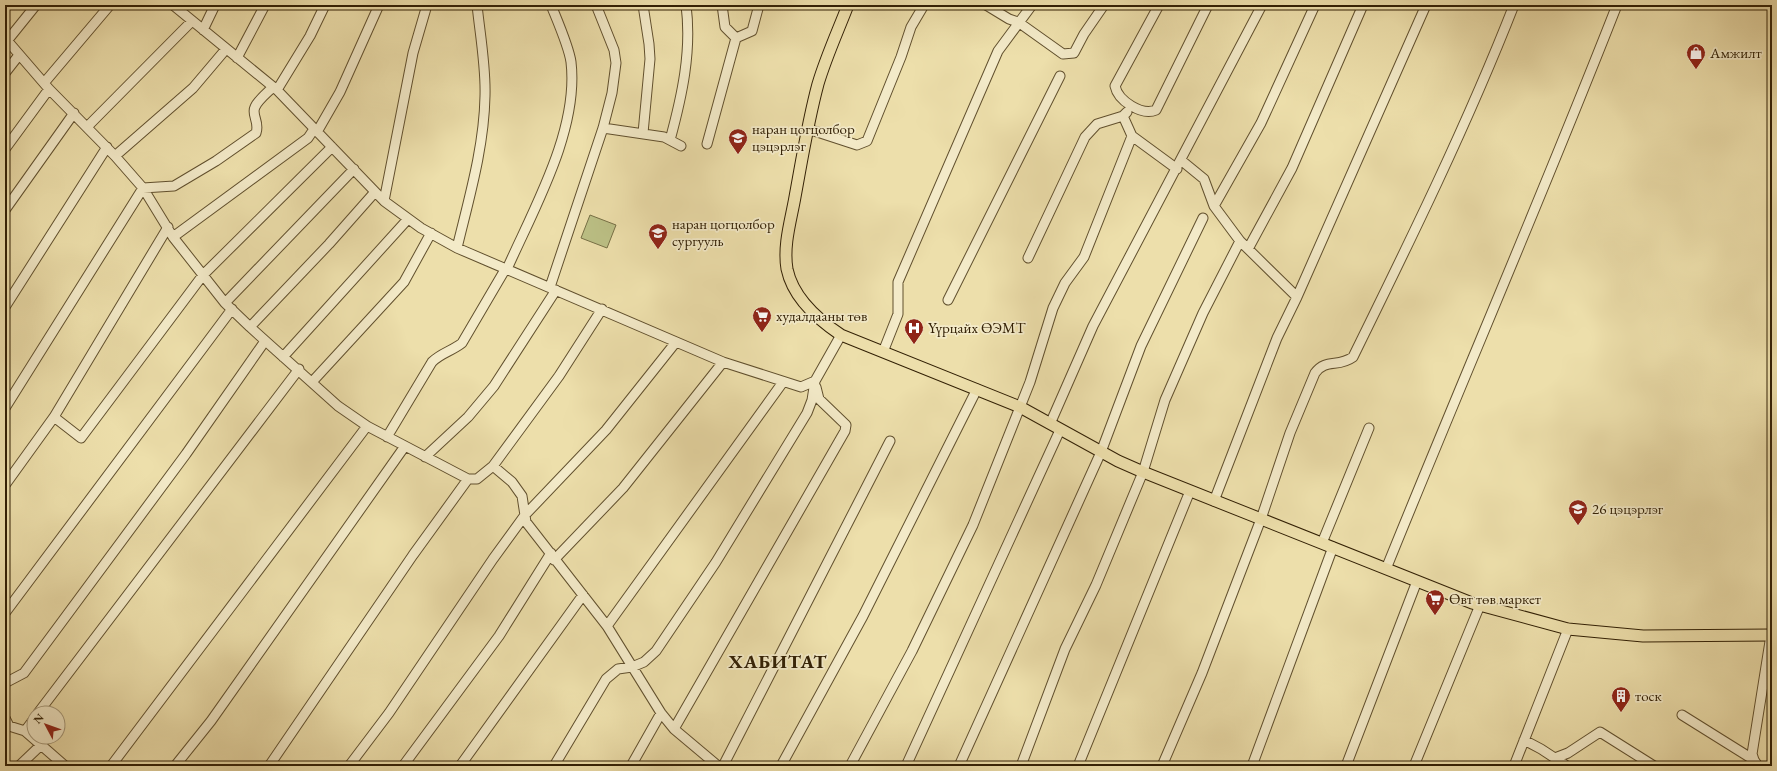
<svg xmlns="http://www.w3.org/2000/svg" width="1777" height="771" font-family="'EB Garamond',serif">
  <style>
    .green { fill: #bcc186; stroke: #777046 }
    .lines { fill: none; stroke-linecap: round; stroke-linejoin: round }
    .minor-casing { stroke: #61502e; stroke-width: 11 }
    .major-casing { stroke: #322005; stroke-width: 13 }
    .minor { stroke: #f3eac8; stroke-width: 9 }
    .major { stroke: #eddfab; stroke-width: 11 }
    .labels { text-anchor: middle; stroke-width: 3.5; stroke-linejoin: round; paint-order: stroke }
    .poi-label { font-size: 15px; fill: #322005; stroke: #f3eac8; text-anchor: start }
    .district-label { font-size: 19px; font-weight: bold; letter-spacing: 1px; fill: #322005; stroke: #f3eac8 }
  </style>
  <rect width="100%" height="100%" fill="#eddfab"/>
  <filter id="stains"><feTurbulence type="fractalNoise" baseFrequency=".005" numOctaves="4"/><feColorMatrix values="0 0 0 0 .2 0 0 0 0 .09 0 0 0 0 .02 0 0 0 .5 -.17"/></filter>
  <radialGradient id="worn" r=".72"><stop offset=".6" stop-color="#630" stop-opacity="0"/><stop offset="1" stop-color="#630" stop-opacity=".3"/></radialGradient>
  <path class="green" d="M590 215 616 225 607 248 581 238Z"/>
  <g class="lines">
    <g class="minor-casing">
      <path id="minor" d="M173 5 277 90 384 201 421 228 457 248 723 362 801 387 815 381 841 335
        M643 5 649 44 650 59 643 133
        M722 5 725 27 736 38
        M986 5 1009 19 1018 22 1063 54 1074 53 1084 34 1104 5
        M1159 5 1115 86C1118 101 1142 116 1156 110L1208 5
        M203 30 215 5
        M5 38 49 89 115 156 143 188 173 237 225 303 250 327 338 406 367 426 468 479H477L493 466 512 482 522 496 526 522 607 626 661 713 674 729 718 766
        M736 38 752 31 759 5
        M7 41 36 5
        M237 58 265 5
        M5 73 19 55
        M44 83 110 5
        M277 90 310 36 325 5
        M1127 112 1123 116 1132 136 1177 169
        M87 127 192 21
        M603 128 664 137 681 146
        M808 129 857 145 867 141 901 57 911 27 924 5
        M317 132 340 92 379 5
        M670 140C682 96 692 51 686 5
        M707 144 736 38
        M5 149 49 89
        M115 156 193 88 226 49
        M1182 161 1204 179 1214 206 1240 241 1297 297 1277 338 1214 501
        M384 201 413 53 427 5
        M1214 206 1261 123 1315 5
        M5 210 74 113
        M173 237 308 138 314 129
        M457 248C469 198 484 148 485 96 486 67 480 34 477 5
        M1248 249 1292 168 1363 5
        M1028 258 1085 137 1097 124 1123 116
        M507 269C534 208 579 130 571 62 569 47 557 20 551 5
        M550 287 603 128 612 93 616 63 614 50 596 5
        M1297 297 1426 5
        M948 300 1060 76
        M225 303 354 169
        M5 307 107 147
        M250 327 329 244 375 192
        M883 352 898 314V282L998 51 1032 5
        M283 357 408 219
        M312 382 404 282 431 233
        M5 408 143 188 174 186 216 161 256 133C260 122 251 115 255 107 258 100 267 93 273 87
        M54 417 81 438 203 275 332 147
        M1050 424 1093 326 1262 5
        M387 437 432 362C441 353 452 351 462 343L506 268
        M425 457 468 417 494 386 556 290
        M493 466 559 376 602 309
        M5 485 54 417 168 227
        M1322 543 1369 428
        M554 560 623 488 723 362
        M1386 569C1462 381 1543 194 1617 5
        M5 613 232 309
        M607 626 783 382
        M5 683 24 673 186 454 265 341
        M38 713 299 369
        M1682 715 1754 760
        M5 718 9 726 25 731 65 766
        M674 729 845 431 846 425 819 399 816 387
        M25 731 34 719
        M1524 740 1541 749 1567 766
        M1555 758 1568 753 1600 732 1654 766
        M19 766 41 745
        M111 766 367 426
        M175 766 211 721 405 446
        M269 766 413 555 468 479
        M349 766 389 713 493 559 525 515 606 430 676 342
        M403 766 499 636 551 553
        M460 766 583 595
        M554 766 606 679 618 669 632 667 644 662 656 651 716 562 807 413 812 400 815 381
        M631 766 661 713
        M723 766 890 441
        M781 766 863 616 977 389
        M850 766 912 651 973 525 1030 382 1053 308 1065 283 1084 257 1132 136
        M906 766 1060 430
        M959 766 1101 452 1141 346 1203 218
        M1021 766 1065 649 1096 585 1143 472 1165 400 1203 313 1240 241
        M1078 766 1190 491
        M1162 766 1202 673 1261 519 1290 433 1315 373C1326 358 1338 368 1353 357 1410 241 1467 125 1514 5
        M1252 766 1333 547
        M1346 766 1417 581
        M1414 766 1480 605
        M1514 766 1568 629
        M1758 766 1754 760 1752 754 1771 635"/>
    </g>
    <g class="major-casing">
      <path id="major" d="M848 5C838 31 826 57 818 84 808 121 802 159 795 197 791 220 783 245 787 269 793 298 817 319 841 335L1020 407 1118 461 1143 472 1472 603 1568 629 1643 636 1772 635"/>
    </g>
    <use href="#minor" class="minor"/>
    <use href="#major" class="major"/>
  </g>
  <defs>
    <g id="shop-pin" transform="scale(1)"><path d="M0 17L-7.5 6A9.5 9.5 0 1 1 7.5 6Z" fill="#8f2418" stroke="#f3eac8"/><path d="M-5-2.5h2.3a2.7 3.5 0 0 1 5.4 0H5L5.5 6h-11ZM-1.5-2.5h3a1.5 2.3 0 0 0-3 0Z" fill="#fff"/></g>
    <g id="school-pin" transform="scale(1)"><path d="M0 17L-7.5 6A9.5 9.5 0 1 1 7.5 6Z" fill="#8f2418" stroke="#f3eac8"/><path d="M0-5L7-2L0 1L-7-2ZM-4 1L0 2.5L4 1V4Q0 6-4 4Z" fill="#fff"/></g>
    <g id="supermarket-pin" transform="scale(1)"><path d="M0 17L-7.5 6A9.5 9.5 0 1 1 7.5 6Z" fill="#8f2418" stroke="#f3eac8"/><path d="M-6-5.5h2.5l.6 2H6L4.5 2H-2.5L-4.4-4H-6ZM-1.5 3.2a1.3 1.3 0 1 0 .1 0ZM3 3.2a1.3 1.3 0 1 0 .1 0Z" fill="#fff"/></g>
    <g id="hospital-pin" transform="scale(1)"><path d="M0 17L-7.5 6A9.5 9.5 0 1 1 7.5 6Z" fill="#8f2418" stroke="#f3eac8"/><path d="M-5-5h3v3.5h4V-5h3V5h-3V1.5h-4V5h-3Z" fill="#fff"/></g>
    <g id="building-pin" transform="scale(1)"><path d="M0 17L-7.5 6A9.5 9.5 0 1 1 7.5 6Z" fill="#8f2418" stroke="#f3eac8"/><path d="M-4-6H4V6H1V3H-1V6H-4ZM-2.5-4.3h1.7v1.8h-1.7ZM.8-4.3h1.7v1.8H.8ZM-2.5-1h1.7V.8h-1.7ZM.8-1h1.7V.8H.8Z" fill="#fff"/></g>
  </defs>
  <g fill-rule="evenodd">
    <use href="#shop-pin" x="1696" y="53"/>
    <use href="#school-pin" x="738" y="138"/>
    <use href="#school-pin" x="658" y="233"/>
    <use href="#supermarket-pin" x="762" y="316"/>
    <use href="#hospital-pin" x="914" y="328"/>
    <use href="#school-pin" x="1578" y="509"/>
    <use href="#supermarket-pin" x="1435" y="599"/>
    <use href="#building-pin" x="1621" y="696"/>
  </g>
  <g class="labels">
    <g class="poi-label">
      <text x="1710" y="58">Амжилт</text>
      <text x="752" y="134">наран цогцолбор<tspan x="752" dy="17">цэцэрлэг</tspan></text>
      <text x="672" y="229">наран цогцолбор<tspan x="672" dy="17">сургууль</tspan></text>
      <text x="776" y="321">худалдааны төв</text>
      <text x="928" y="333">Үүрцайх ӨЭМТ</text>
      <text x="1592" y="514">26 цэцэрлэг</text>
      <text x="1449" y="604">Өвт төв маркет</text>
      <text x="1635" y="701">тоск</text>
    </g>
    <g class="district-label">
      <text x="778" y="668">ХАБИТАТ</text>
    </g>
  </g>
  <rect width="1777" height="771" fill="none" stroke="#eddfab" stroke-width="20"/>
  <rect x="6" y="6" width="1765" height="759" fill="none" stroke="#322005" stroke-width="2"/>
  <rect x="10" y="10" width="1757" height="751" fill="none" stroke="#322005"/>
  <g transform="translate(46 725) rotate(311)"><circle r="19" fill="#f3eac8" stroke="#a6997a"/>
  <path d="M0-3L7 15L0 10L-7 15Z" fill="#8f2418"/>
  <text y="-6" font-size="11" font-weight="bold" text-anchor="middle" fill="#322005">N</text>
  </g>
  <rect width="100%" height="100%" filter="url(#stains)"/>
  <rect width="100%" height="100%" fill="url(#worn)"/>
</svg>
